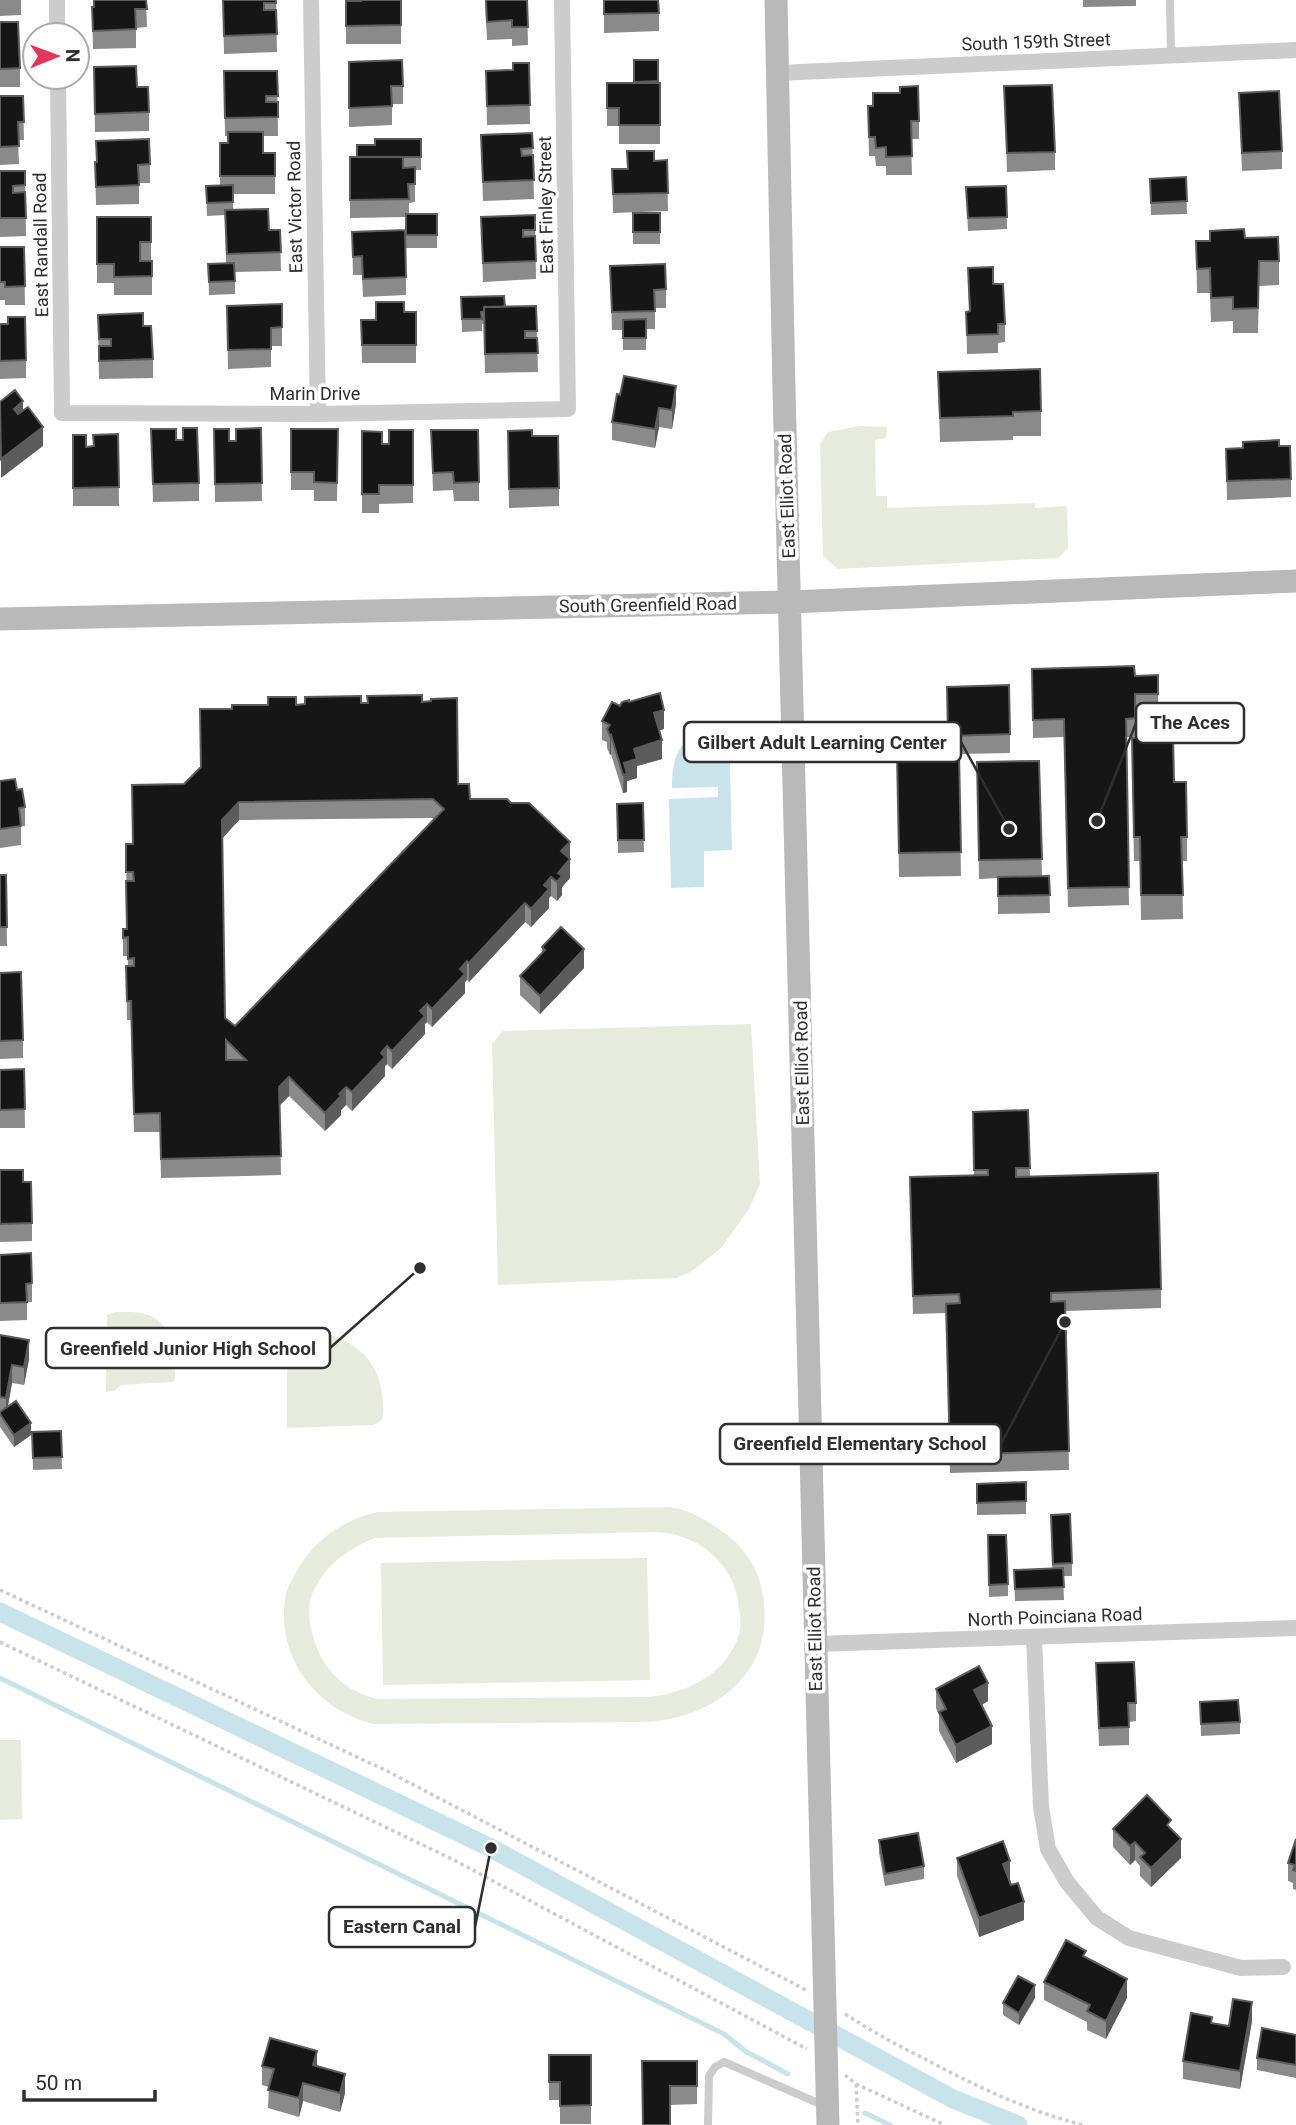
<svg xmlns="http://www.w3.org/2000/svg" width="1296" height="2125" font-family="Roboto,sans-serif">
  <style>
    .green { fill: #e7ebdd; fill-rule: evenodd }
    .water { fill: #c9e3eb }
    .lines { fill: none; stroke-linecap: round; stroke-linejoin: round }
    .stream { stroke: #c9e3eb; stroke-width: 5 }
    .canal { stroke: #c9e3eb; stroke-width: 19 }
    .path { stroke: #ccc; stroke-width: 3.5; stroke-dasharray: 3.5 3.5; stroke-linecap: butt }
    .lane { stroke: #ccc; stroke-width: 8 }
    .street { stroke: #ccc; stroke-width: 16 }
    .secondary { stroke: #b9b9b9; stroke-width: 23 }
    .wall { fill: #8a8a8a; fill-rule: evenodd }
    .shaded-wall { fill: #5c5c5c }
    .building { fill: #161616; stroke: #5c5c5c; stroke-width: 2; fill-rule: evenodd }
    .labels { text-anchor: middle; stroke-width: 7; stroke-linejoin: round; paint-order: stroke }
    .street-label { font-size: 18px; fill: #2f2f2f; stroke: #fff }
    .leader { fill: none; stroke: #2f2f2f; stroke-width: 2.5 }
    .callout-dot { fill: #2f2f2f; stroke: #fff; stroke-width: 2.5 }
    .callout { fill: #fff; stroke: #2f2f2f; stroke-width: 2.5 }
    .callout-label { font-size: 19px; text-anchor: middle; font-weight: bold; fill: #2f2f2f }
  </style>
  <rect width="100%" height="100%" fill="#fff"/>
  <path class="green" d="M860 426 887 427 886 438 875 440 876 496H887V508L1035 503V508L1067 506 1068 548 1058 558 838 569 823 556 820 444 828 432Z
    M751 1024 760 1184 749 1209 721 1248 692 1271 677 1278 498 1285 492 1044 503 1031Z
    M115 1312C125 1312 139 1311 148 1315 175 1326 175 1353 175 1378L173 1382 121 1385 114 1391 106 1392 107 1315Z
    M325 1333C361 1344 381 1364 383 1403 384 1415 384 1421 373 1425L287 1428V1346L299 1334Z
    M669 1507C686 1509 699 1516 713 1525 743 1543 761 1569 764 1603 772 1675 713 1718 646 1722L374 1724C317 1710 277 1659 285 1600 285 1593 289 1586 292 1580 309 1544 340 1520 378 1512ZM654 1532C697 1532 735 1564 739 1607 740 1616 742 1626 739 1634 727 1675 684 1695 645 1697L378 1699C341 1691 318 1664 311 1628 309 1619 308 1609 310 1600 321 1568 345 1550 375 1538Z
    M647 1558 650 1680 383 1685 381 1563Z
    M0 1740H21L22 1819 0 1820Z"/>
  <path class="water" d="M729 728 732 850 704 851V887L671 888 669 799 718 797V787L672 788C671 746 688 730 729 728Z"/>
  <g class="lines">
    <path class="stream" d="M0 1678 724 2034 745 2051 788 2074
      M865 2113 890 2125"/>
    <path class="canal" d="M0 1612 491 1848 953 2099 1018 2125"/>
    <path class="path" d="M0 1590 387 1771 806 1990
      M0 1642 452 1859 807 2049
      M845 2014C871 2031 897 2045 925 2059 975 2086 1028 2111 1083 2125
      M845 2075 856 2084 945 2125
      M856 2084 858 2125"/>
    <path class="lane" d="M1170 0 1171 56
      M708 2125 709 2076 715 2067 724 2062 825 2106"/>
    <path class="street" d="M57 0V35
      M311 0 318 414
      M778 73 1296 50
      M58 77 62 413 318 414 568 409 562 0
      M1034 1637 1041 1807 1048 1849 1067 1882 1097 1918 1129 1938 1241 1968 1283 1967
      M816 1644 1296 1628"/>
    <path class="secondary" d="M776 0 784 390 828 2125
      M0 619 790 602 1296 581"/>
  </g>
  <path class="wall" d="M0 0H21V15L0 16Z
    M93 0H146L147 27 136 28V48L93 49 92 7H94Z
    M223 0H276L277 52 224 54Z
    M401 0V44H346V1Z
    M485 0H527L528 45 512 46V39L487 40Z
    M604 0 659 13V31L604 33Z
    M1083 0H1136V6L1083 7Z
    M0 22 20 68V87H0Z
    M634 60H658V83H660V144H619V126H607V83H634Z
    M349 62 403 86V104H392V125L349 127Z
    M529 63 530 124 487 125 486 71 513 70Z
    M94 67 137 87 149 112V131L95 132Z
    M224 71H277L278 136H263V153H275V194H233V210L269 230H280L281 271 235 272V294L209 295 208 264 226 263 225 215 207 216 206 186 220 185V143H228V136H225Z
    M1004 86 1055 152V170L1007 172Z
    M1239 93 1282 151V169L1242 171Z
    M0 96H23L24 140H18L19 164 0 165Z
    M868 106 919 121V139H911L912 175H886V166H876L875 156H869Z
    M532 133 534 199 483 201 481 135Z
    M421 139V170H415V202L409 203V214H437V248H406V217L350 218V157H357L375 145Z
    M96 141 150 164V183H139V204L96 205 95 162H97Z
    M627 151 654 161 667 160 668 211 613 213 612 169H627Z
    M0 171 25 185 26 236 0 237Z
    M1186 177 1187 214 1151 215 1150 179Z
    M1006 186 1007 229 968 231 966 187Z
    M633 213H660V244H633Z
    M535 215 536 279 483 282 481 217Z
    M97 217H151V260L140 261H152V295H114V283H97Z
    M352 232 406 277V295L363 297 362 275H353Z
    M1245 238 1279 261V285L1259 286 1258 333H1233V321L1211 322 1210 293H1197L1196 241Z
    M0 247H24L25 305H5V300H0Z
    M610 266 666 289V308H655V329H646V350H623V330H612Z
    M968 268 993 284 1005 324V342L998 343V353L967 354 966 312H969Z
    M461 297 505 307 536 306 538 372 485 373 484 324H482V331L462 332Z
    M282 304V346H271V367L228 369 227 306Z
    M404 312H416V363H362L361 320H376Z
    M98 315 143 326 153 359V378L99 379Z
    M0 324 26 360V378L0 379Z
    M938 372 1041 411V436H1013V440L940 442Z
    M676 404 672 429 659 427 655 448 612 440V422Z
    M261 428 262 501 215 502 214 429 229 441H236Z
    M151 429 176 440 199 483V501L153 502Z
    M291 429H338L337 501H314V490H291Z
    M413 430V503L379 504V513H362V431L382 444H389Z
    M431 430 479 482V501H454L453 490 433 491Z
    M508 431 532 436 559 488V506L509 508Z
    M118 434 119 506H73V435L86 447 93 446Z
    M1279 446 1291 479V497L1227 500 1226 449Z
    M1032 669 1135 676 1158 694V712H1155L1156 735 1174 782 1187 837V861H1182L1183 919 1141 920 1140 861H1134L1132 762 1140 713H1135V737H1126L1129 905 1068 907 1064 737 1033 738Z
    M947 687 1010 734V753L959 754 961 876 899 877 897 755 948 754Z
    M422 702 458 784 470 799 511 803 570 842V878L562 887V895L557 901 551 896 549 898V908L531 927 525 922 469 982 467 980 465 982V993L432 1027 427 1022 425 1024V1034L392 1069 387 1064 385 1066V1076L352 1111 346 1105 341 1110V1115L325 1131 289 1096 280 1105 281 1175 161 1178 160 1132H134L131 1020H127L126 966H128V956H123V929H127L126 844H133L200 767 232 709 296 705ZM433 818 434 819 235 1026 225 1018 222 838 239 820Z
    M629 702 664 729 659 730 662 759 637 766V778L627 781V792L623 793 611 754 610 755 607 748V742L602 740V721L620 706Z
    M1039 761 1042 876H1049L1050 913 998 914V878L979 879 977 762Z
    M0 781 17 790 25 807V826H21V845L0 848Z
    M643 803 644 852 618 853 617 804Z
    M0 875H6L7 946H0Z
    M542 947 584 968 540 1014 520 995V976L542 953Z
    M0 973 23 1040V1058L0 1059Z
    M24 1069 25 1128H0V1070Z
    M1028 1110 1030 1176 1161 1289V1308L1066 1311 1069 1470 950 1473 946 1313 913 1314 910 1196 974 1175 973 1130Z
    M0 1170 23 1182 32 1223V1241L0 1242Z
    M0 1255 32 1283V1302H27V1320L0 1321Z
    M0 1335 29 1359 24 1385 12 1383 8 1406 31 1435 14 1447 0 1427Z
    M61 1431 62 1469 33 1470 32 1432Z
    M1026 1482V1514L977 1515V1484Z
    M1051 1515 1072 1563V1576H1063L1064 1600 1015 1601 1014 1570 1052 1568Z
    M988 1548 1008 1584V1596L989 1597Z
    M1096 1663 1136 1703V1721L1129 1722V1745L1099 1746Z
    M936 1689 988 1701 982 1705 992 1744 956 1763 939 1731V1715L936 1708Z
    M1200 1702 1240 1722V1734L1201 1736Z
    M1113 1829H1171L1181 1858 1151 1887 1140 1876V1866L1135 1860 1130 1865 1113 1847Z
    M1296 1839V1890L1293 1889V1883L1288 1881V1863Z
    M879 1840 924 1866V1879L885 1886 879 1853Z
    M957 1858 1010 1880 1024 1920 979 1937 957 1876Z
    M1086 1958 1127 1998 1106 2039 1087 2030V2022L1044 2000V1982Z
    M1035 1998 1019 2025 1003 2015V2003Z
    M1252 2021 1240 2089 1183 2079V2061L1212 2023 1229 2026Z
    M1296 2035V2078L1257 2070V2058Z
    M549 2055H591V2124H560V2100H549Z
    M642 2061H697V2104L670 2105Z
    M262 2066H317L345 2093 340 2112 303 2101 299 2117 268 2108 269 2087 262 2085Z"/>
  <path class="shaded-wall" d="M676 386V404L672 429V410Z
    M23 401V420L14 409Z
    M659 408V427L655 448V429Z
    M43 427V446L1 478V459Z
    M664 710V729L654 732V713Z
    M611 735V754L610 755V736Z
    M662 740V759L637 766V778L627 781V792L623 793 624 763 634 749Z
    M239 802V820L222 839V820Z
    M570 842V878L562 887V895L557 901V882L561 851Z
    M551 877V896L549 898V908L531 927V909L544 885Z
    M525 903V922L469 982V963Z
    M584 949V968L540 1014V996Z
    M467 961V980L465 982V993L432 1027V1009L460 969Z
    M427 1004V1022L425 1024V1034L392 1069V1051L420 1011Z
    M387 1046V1064L385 1066V1076L352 1111V1092L381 1053Z
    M289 1077V1096L279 1106V1087Z
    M346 1087V1105L341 1110V1115L325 1131V1113L339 1094Z
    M29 1340V1359L24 1385V1367Z
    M12 1365V1383L6 1416V1398Z
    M31 1423V1435L14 1447V1435Z
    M988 1683V1701L974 1709V1690Z
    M992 1726V1744L956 1763V1745Z
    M1181 1839V1858L1151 1887V1868Z
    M1135 1842V1860L1130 1865V1846Z
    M1010 1861V1880L1003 1882V1864Z
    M1024 1902V1920L979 1937V1918Z
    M1127 1979V1998L1106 2039V2021Z
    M1035 1985V1998L1019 2025V2013Z
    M1252 2002V2021L1240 2089V2071Z
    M317 2051V2070L313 2065Z
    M345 2074V2093L340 2112V2093Z
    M303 2083V2101L299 2117V2098Z"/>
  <path class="building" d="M94 0H146L147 9H135L136 29 93 31 92 7H94Z
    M223 0H276V3H264V10H276L277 34 224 36Z
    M361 0H401V25L346 26V1H361Z
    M486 0H527L528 27H512V20L487 22Z
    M604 0H658L659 13 604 14Z
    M0 22H18L20 68 0 69Z
    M402 60 403 86H391L392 106 349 108V62Z
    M634 60H658V81L634 82Z
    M513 63H529L530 105 487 106 486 71 513 70Z
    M136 66 137 87H148L149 112 95 114 94 67Z
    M224 71H277L278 96H266V102H278V117L225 118Z
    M607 83H660V125H619V108H607Z
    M1052 85 1055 152 1007 153 1004 86Z
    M918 86 919 121H911L912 156 886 157V147L876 148 875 137H869L868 106H873V93H900V87Z
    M1279 91 1282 151 1242 153 1239 93Z
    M0 96H23L24 122H18L19 146 0 147Z
    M228 132H263V153H275V176H220V143H228Z
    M532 133 533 148 521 149 522 156 533 155 534 180 483 182 481 135Z
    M149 139 150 164 138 165 139 185 96 187 95 162H97L96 141Z
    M375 139H421V157H357V145H375Z
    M627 151H654V161L667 160 668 193 613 194 612 169H628Z
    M350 157H403V168L415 167V184H408L409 199 350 200Z
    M0 171H25V185L13 186V193L25 192 26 218H0Z
    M1186 177 1187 201 1151 203 1150 179Z
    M233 185V202L207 203 206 186Z
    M1006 186 1007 217 968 218 966 187Z
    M268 209 269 230H280L281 252 227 254 225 210Z
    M633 213H660V232H633Z
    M406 214H437V235H406Z
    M535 215V230H523V237L535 236 536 261 483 263 481 217Z
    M97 217H151V242H140V261H152V276L114 277V264H97Z
    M1244 229 1245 238 1278 237 1279 261H1259L1258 308 1233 309V297L1211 298 1210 268 1197 269 1196 241H1210V231Z
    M405 230 406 277 363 279 362 256 353 257 352 232Z
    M0 247H24L25 286 5 287V282H0Z
    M234 263 235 281 209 282 208 264Z
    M665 264 666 289 654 290 655 311 612 312 610 266Z
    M993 267V284H1003L1005 324H998V334L967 335 966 312 970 311 968 268Z
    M504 296 505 307H484V312H481L482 319H462L461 297Z
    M376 302H404V312H416V345H362L361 320H376Z
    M282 304V327L271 328V349L228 350 227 306Z
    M536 306 537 331H525V338H537L538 353 485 354 484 307Z
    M143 313V326H151L153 359 99 361V346H111V339H99L98 315Z
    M8 317H25L26 360 0 361V324H8Z
    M646 319V338H623V320Z
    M1040 369 1041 411 1013 412V416L940 418 938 372Z
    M624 376 676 386 672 410 659 408 655 429 612 422 617 394 620 395Z
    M15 390 23 401 14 409 18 414 28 407 43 427 1 459 0 402Z
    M183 428H197L199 483 153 484 151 429H176V440H183Z
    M261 428 262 483 215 484 214 429H229V441H236V429Z
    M291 429H338L337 483 314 482V472H291Z
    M389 430H413V485H379V494H362V431L382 432V444H389Z
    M431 430H478L479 482 454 483 453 472 433 473Z
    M532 430V436H558L559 488 509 489 508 431Z
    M118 434 119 487 73 488V435H86V447L94 446 93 435Z
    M1279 440V446H1290L1291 479 1227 481 1226 449 1243 448V442Z
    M1134 666 1135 676 1158 675V694H1135V718L1126 719 1129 887 1068 888 1064 719 1033 720 1032 669Z
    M1009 685 1010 734 948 736 947 687Z
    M660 693 664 710 654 713 662 740 634 749 637 759 624 763 627 774 623 775 611 735 610 736 607 729 610 725 602 721 612 702 620 706 622 702 629 700V702Z
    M422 695V702L431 701V699L457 698 458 784H469L470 799H507L511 803H529L570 842 561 851 570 859 558 873 562 876 557 882 551 877 544 885 549 889 531 909 525 903 469 963 467 961 460 969 465 974 432 1009 427 1004 420 1011 425 1016 392 1051 387 1046 381 1053 385 1057 352 1092 346 1087 339 1094 341 1096 325 1113 289 1077 279 1087 281 1156 161 1159 160 1113 134 1114 131 1001H127L126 966H134V958L128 959V937L123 938V929H127L126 881H134L133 872H126V844H133L132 785 184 784 201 767 200 709H232V705H268V697H296V705L305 704V697L361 696V703H368L367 696ZM433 799 444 809 235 1026 225 1018 222 820 239 802ZM226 1040 246 1060H226Z
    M1140 707H1155L1156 735H1173L1174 782H1186L1187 837H1181L1183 895H1141L1140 837H1134L1132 738H1137V716H1140Z
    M959 753 961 852 899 853 897 755Z
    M1039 761 1042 859 979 860 977 762Z
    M15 779 17 790 22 789 25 807 19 808 21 826 0 829V781Z
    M643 803 644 840H618L617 804Z
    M0 875H6L7 927H0Z
    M1049 876 1050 895 998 896V877Z
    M561 927 584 949 540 996 520 976 545 950 542 947Z
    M21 972 23 1040 0 1041V973Z
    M24 1069 25 1109 0 1110V1070Z
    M1028 1110 1030 1168H1016V1177L1158 1173 1161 1289 1051 1293V1302L1065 1301 1069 1451 950 1455 946 1304 960 1303 959 1294 913 1296 910 1177 988 1175V1170H974L973 1112Z
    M0 1170H23V1182H31L32 1223 0 1224Z
    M31 1253 32 1283 26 1284 27 1302 0 1303V1255Z
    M0 1335 29 1340 24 1367 12 1365 6 1398 0 1397Z
    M16 1401 31 1423 14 1435 0 1414V1412Z
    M61 1431 62 1457 33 1458 32 1432Z
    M1026 1482V1501L977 1503V1484Z
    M1070 1514 1072 1563 1053 1564 1051 1515Z
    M988 1535H1006L1008 1584 989 1585Z
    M1063 1568 1064 1587 1015 1589 1014 1570Z
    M1134 1662 1136 1703H1128L1129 1727 1099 1728 1096 1663Z
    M979 1666 988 1683 974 1690 992 1726 956 1745 939 1712 946 1709 936 1689Z
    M1238 1700 1240 1722 1201 1724 1200 1702Z
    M1147 1795 1171 1820 1167 1825 1181 1839 1151 1868 1140 1857 1145 1853 1135 1842 1130 1846 1113 1829Z
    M918 1833 924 1866 885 1874 879 1840Z
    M1296 1839V1871L1293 1870 1295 1865 1288 1863Z
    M1003 1841 1010 1861 1003 1864 1011 1885 1018 1883 1024 1902 979 1918 957 1858Z
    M1066 1940 1086 1951 1083 1956 1127 1979 1106 2021 1087 2011 1090 2005 1044 1982Z
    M1018 1976 1035 1985 1019 2013 1003 2003Z
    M1233 1999 1252 2002 1240 2071 1183 2061 1191 2013 1212 2017 1211 2023 1229 2026Z
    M1262 2028 1296 2035V2065L1257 2058Z
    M270 2038 317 2051 313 2065 345 2074 340 2093 303 2083 299 2098 268 2090 274 2069 262 2066Z
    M549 2055H591V2105L560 2106V2082H549Z
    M642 2061H697V2086H670V2125H643Z"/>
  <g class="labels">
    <g class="street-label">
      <text transform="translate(1036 42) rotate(-2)" y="6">South 159th Street</text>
      <text transform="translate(546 205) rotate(-91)" y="6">East Finley Street</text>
      <text transform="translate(295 207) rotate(-91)" y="6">East Victor Road</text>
      <text transform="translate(41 245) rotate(-91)" y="6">East Randall Road</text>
      <text x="315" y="400">Marin Drive</text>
      <text transform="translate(787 496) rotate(-92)" y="6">East Elliot Road</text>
      <text transform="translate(648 605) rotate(-1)" y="6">South Greenfield Road</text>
      <text transform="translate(802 1063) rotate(-91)" y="6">East Elliot Road</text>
      <text transform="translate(1055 1617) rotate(-2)" y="6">North Poinciana Road</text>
      <text transform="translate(815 1629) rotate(-91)" y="6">East Elliot Road</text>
    </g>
  </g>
  <path class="leader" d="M1097 821L1136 723M1009 829L961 742M420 1268L330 1348M1065 1322L1001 1444M491 1848L475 1927"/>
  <g class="callout-dot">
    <circle cx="1097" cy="821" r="7"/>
    <circle cx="1009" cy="829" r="7"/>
    <circle cx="420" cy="1268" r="7"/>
    <circle cx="1065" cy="1322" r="7"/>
    <circle cx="491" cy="1848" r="7"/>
  </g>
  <g class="callout">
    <rect x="1136" y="703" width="108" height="40" rx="7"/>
    <rect x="684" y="722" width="277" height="40" rx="7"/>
    <rect x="46" y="1328" width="284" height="40" rx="7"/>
    <rect x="720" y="1424" width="281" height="40" rx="7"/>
    <rect x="329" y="1907" width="146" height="40" rx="7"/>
  </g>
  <g class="callout-label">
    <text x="1190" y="729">The Aces</text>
    <text x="822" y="749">Gilbert Adult Learning Center</text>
    <text x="188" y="1355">Greenfield Junior High School</text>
    <text x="860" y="1450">Greenfield Elementary School</text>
    <text x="402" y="1933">Eastern Canal</text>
  </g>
  <g transform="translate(56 56) rotate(89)"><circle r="33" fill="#ffffff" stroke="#acacac" stroke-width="2"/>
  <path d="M0-5L12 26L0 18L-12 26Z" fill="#e1355d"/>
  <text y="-10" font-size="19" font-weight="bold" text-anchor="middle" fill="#2f2f2f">N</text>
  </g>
  <path d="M24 2090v10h131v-10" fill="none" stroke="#2f2f2f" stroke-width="3.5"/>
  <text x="35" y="2090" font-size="21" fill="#2f2f2f" stroke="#ffffff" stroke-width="5" paint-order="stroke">50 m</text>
</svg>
